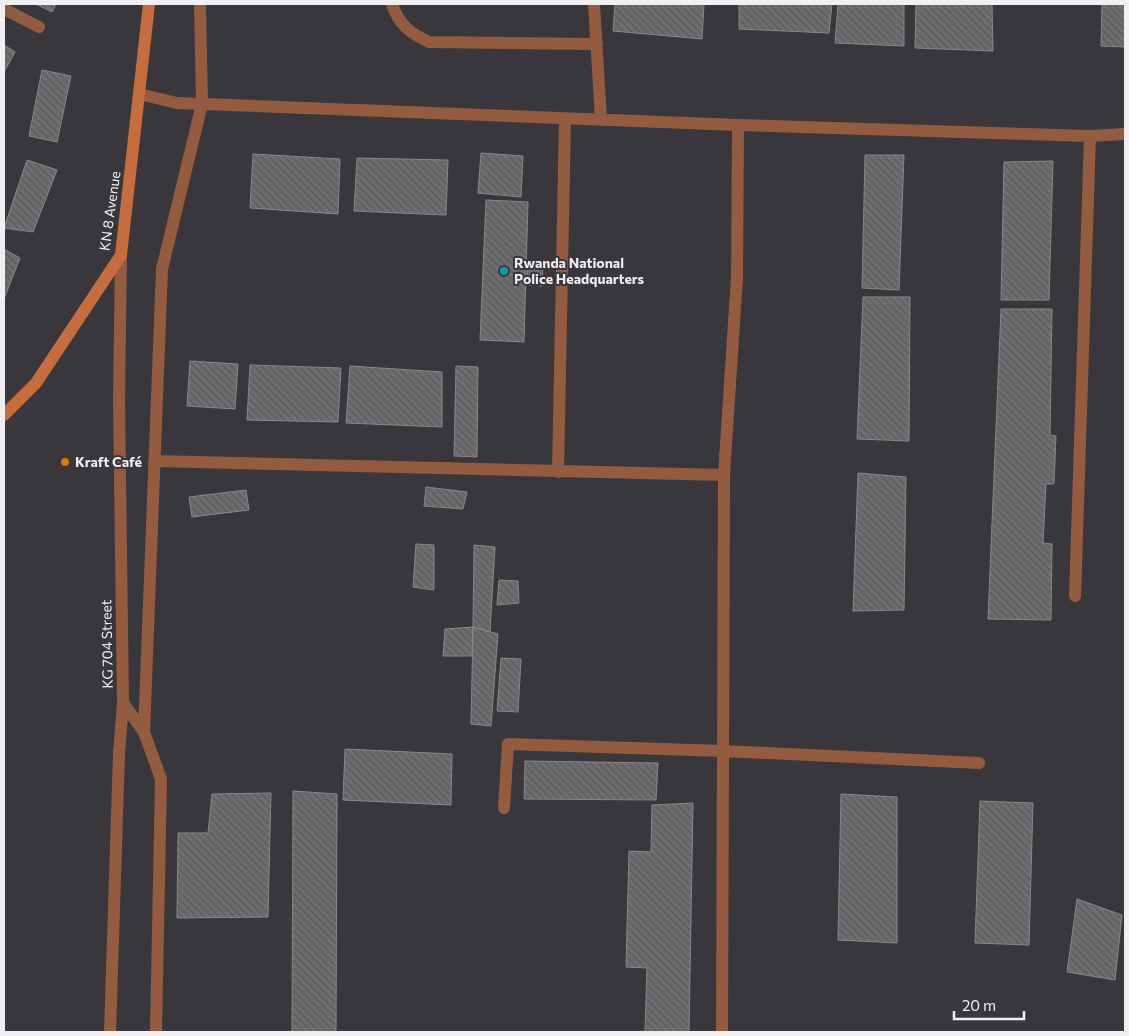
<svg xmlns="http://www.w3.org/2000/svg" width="1129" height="1036" font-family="Commissioner,sans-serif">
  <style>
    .building { fill: url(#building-back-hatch); stroke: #8a878a }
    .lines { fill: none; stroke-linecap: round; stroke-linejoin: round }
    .service { stroke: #935c40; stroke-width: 12 }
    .minor { stroke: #935c40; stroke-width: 12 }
    .secondary { stroke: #c56d3f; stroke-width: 12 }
    .culture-dot { fill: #0f9aa8; stroke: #39373b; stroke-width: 2 }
    .food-dot { fill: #e8710a; stroke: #39373b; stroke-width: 2 }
    .labels { text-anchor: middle; stroke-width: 4; stroke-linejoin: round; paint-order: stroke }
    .street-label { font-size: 14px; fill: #f0eff1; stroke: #39373b }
    .poi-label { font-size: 14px; font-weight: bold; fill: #f0eff1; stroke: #39373b; text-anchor: start }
  </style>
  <defs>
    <pattern id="building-back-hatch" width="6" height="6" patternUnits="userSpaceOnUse" patternTransform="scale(1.25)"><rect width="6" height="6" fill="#706d70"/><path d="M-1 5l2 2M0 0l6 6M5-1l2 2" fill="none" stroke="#5a595a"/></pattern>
  </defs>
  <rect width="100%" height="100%" fill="#39373b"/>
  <path class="building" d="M36 4H56L52 12Z
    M615 4H704L702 39 613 31Z
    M739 4H832L829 33 739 29Z
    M838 4H904V46L835 43Z
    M916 4H992L993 51 915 48Z
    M1102 4H1125V47L1101 46Z
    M4 45 15 52 4 72Z
    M42 70 71 76 57 142 29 136Z
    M481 153 523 156 521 197 478 193Z
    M253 154 340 159 338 214 250 208Z
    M865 155H904L899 290 862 288Z
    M357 158 448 160 446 215 354 211Z
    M27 160 57 170 33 232 4 228Z
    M1053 161 1049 300H1001L1004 162Z
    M486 200 528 202 524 342 480 340Z
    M4 249 20 258 4 299Z
    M528 261 543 262 542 286 527 285Z
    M863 297H910L909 441 857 439Z
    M1001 309H1052L1050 435 1056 436 1054 484H1046L1043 543 1052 544 1051 620 988 619Z
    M190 361 238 364 235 409 187 406Z
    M250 365 341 368 338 422 247 420Z
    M350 366 442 372V427L346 423Z
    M456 366 478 367 477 457 454 456Z
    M858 473 906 477 904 610 853 611Z
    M426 487 467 492 463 509 424 506Z
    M246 490 249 510 192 517 189 497Z
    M416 544 434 545V590L413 587Z
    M474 545 495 547 490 632 473 627Z
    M499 580 518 581 519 603 497 605Z
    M473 627 498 634 491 726 471 724Z
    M473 627 472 656H443L445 629Z
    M501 658 521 659 518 712 497 711Z
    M345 749 452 754 451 805 343 800Z
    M525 761 658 763 656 800 524 799Z
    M293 791 337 794 336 1032H292Z
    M271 793 268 917 177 918 178 833H208L212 794Z
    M841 794 897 797V943L838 940Z
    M980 801 1033 803 1029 945 975 943Z
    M693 803 689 1032H645L647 968 626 967 629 851 651 852 652 805Z
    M1077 899 1122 915 1115 980 1067 972Z"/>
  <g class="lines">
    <path class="service" d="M392 4C399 25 410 33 429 42L597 44
      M594 4 601 120
      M139 94 177 103 738 125 1090 136 1125 134
      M154 461 724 475
      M558 472 565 118
      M1075 596 1090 136
      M123 703 144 732 161 779 156 1032
      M144 732 162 269 202 104 200 4
      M504 808 508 744 723 751 979 763
      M722 1032 724 475 737 277 738 125"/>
    <path class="minor" d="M4 9 39 27
      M110 1032 119 754 123 703 119 400 121 255"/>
    <path class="secondary" d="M4 415 36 383 121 255 149 4"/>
  </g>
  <circle class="culture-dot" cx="504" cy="271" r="5"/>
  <circle class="food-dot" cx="65" cy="462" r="5"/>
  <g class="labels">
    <g class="street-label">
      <text transform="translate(110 211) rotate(-82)" y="5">KN 8 Avenue</text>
      <text transform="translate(107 644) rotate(-91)" y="5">KG 704 Street</text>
    </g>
    <g class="poi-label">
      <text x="514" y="268">Rwanda National<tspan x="514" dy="16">Police Headquarters</tspan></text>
      <text x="75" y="467">Kraft Café</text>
    </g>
  </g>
  <rect width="1129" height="1036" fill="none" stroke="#f0eff1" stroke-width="10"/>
  <path d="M954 1011v8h70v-8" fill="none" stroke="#f0eff1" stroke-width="2.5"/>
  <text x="962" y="1011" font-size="15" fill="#f0eff1" stroke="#39373b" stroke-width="4" paint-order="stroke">20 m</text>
</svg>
